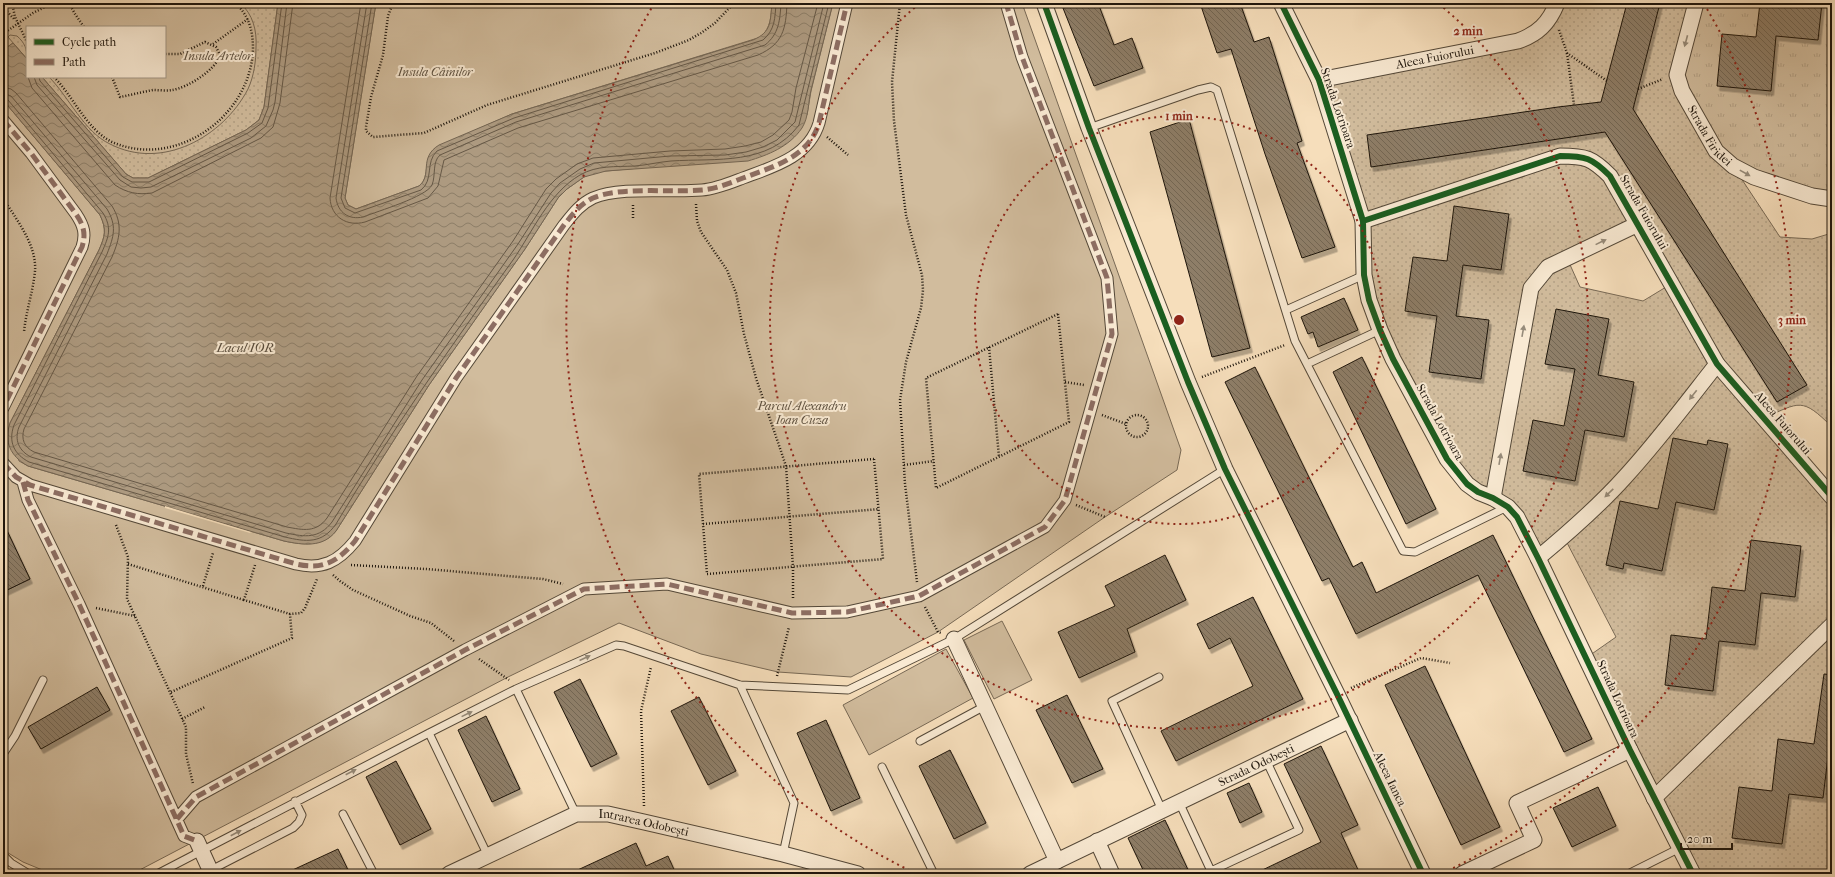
<svg xmlns="http://www.w3.org/2000/svg" width="1835" height="877" font-family="'IM FELL French Canon',serif">
  <style>
    .grass { fill: url(#grass-tufts); stroke: #786955 }
    .park { fill: #d1bc9d; stroke: #786955 }
    .garden { fill: url(#garden-dots); stroke: #786955; fill-rule: evenodd }
    .water { fill: url(#water-waves); stroke: #746552 }
    .pier { fill: #f6debb }
    .lines { fill: none; stroke-linecap: round; stroke-linejoin: round }
    .shore { stroke: #665846; stroke-width: 1 }
    .building { fill: url(#building-back-hatch); stroke: #1e160d; filter: url(#shadow) }
    .service-casing { stroke: #544838; stroke-width: 9 }
    .pedestrian-casing { stroke: #544838; stroke-width: 13 }
    .minor-casing { stroke: #544838; stroke-width: 17 }
    .path { stroke: #1e160d; stroke-width: 2.5; stroke-dasharray: 1 2; stroke-linecap: butt }
    .service { stroke: #f9ead3; stroke-width: 7 }
    .pedestrian { stroke: #f9ead3; stroke-width: 11 }
    .minor { stroke: #f9ead3; stroke-width: 15 }
    .quiet { stroke: #8d6e63; stroke-width: 5; stroke-dasharray: 10 5; stroke-linecap: butt }
    .cycleway-casing { stroke: #f9ead3; stroke-width: 8 }
    .cycleway { stroke: #1b5e20; stroke-width: 6 }
    .oneway { fill: #968b7a }
    .ring { fill: none; stroke: #8f2418; stroke-width: 2; stroke-dasharray: 2 4 }
    .labels { text-anchor: middle; stroke-width: 4; stroke-linejoin: round; paint-order: stroke }
    .park-label { font-size: 12px; font-style: italic; fill: #5d503f; stroke: #f9ead3 }
    .street-label { font-size: 12px; fill: #1e160d; stroke: #f9ead3 }
    .water-label { font-size: 13px; font-style: italic; fill: #574b3b; stroke: #f9ead3 }
    .centre { fill: #8f2418; stroke: #f9ead3; stroke-width: 2 }
    .ring-label { font-size: 12px; text-anchor: middle; font-weight: bold; fill: #8f2418; stroke: #f9ead3; stroke-width: 4; stroke-linejoin: round; paint-order: stroke }
  </style>
  <defs>
    <pattern id="grass-tufts" width="24" height="20" patternUnits="userSpaceOnUse"><rect width="24" height="20" fill="#d1bc9d"/><path d="M3 7l-1-3M5 7V3M7 7l1-3M15 17l-1-3M17 17v-4M19 17l1-3" fill="none" stroke="#b3a186"/></pattern>
    <pattern id="garden-dots" width="8" height="8" patternUnits="userSpaceOnUse"><rect width="8" height="8" fill="#d1bc9d"/><path d="M2 2h.1M6 6h.1" fill="none" stroke="#b3a186" stroke-width="1.8" stroke-linecap="round"/></pattern>
    <pattern id="water-waves" width="16" height="10" patternUnits="userSpaceOnUse"><rect width="16" height="10" fill="#ad9a80"/><path d="M0 5q4-4 8 0t8 0" fill="none" stroke="#8c7d67"/></pattern>
    <pattern id="building-back-hatch" width="6" height="6" patternUnits="userSpaceOnUse"><rect width="6" height="6" fill="#8e7e67"/><path d="M-1 5l2 2M0 0l6 6M5-1l2 2" fill="none" stroke="#736653"/></pattern>
    <filter id="shadow"><feDropShadow dx="2.5" dy="4.5" stdDeviation="0" flood-color="#0004"/></filter>
  </defs>
  <rect width="100%" height="100%" fill="#f6debb"/>
  <filter id="stains"><feTurbulence type="fractalNoise" baseFrequency=".005" numOctaves="4"/><feColorMatrix values="0 0 0 0 .2 0 0 0 0 .09 0 0 0 0 .02 0 0 0 .5 -.17"/></filter>
  <radialGradient id="worn" r=".72"><stop offset=".6" stop-color="#630" stop-opacity="0"/><stop offset="1" stop-color="#630" stop-opacity=".3"/></radialGradient>
  <path class="grass" d="M1696 3H1832V199L1733 166 1682 91Z"/>
  <path class="park" d="M3 3H278L264 107 133 178 42 77H165V27H27V59L13 43 3 50Z
    M376 3H772C771 17 771 27 761 37L512 114 435 148C422 159 431 177 419 186L356 209 348 205 345 198Z
    M833 3H1022L1181 450 1177 470 1105 517 938 632 851 677 778 672 701 654 619 623 508 677 132 874H52L23 862 5 851 3 849V592L30 579 9 536 3 538V100L100 215C107 230 105 236 99 250L10 423 19 461 28 466 284 541C303 545 323 547 336 531L429 385 525 249 558 198 567 189 584 177 596 172 671 165 807 115 811 91Z
    M1002 621 1032 680 994 699 964 640Z
    M946 649 973 698 869 755 843 705Z"/>
  <path class="garden" d="M240 3H278L264 107 259 120 246 130 148 178H133L126 174 42 77H49C69 97 84 132 110 144 162 171 223 137 248 89 254 76 256 61 256 47 257 31 253 14 240 3Z
    M1557 3H1696L1677 75 1733 166 1780 237 1812 239 1832 233V427C1802 397 1800 402 1764 418L1832 497V874H1693L1586 658 1616 637 1564 537 1538 558 1517 517 1467 484 1380 330 1363 221 1319 80 1518 41ZM1638 224 1671 284 1643 301 1580 287 1567 258Z
    M10 35 17 36C25 43 27 49 27 59L8 37Z"/>
  <path class="water" d="M278 3H376L345 198 348 205 356 209 419 186C433 175 418 158 439 145L512 114 753 40C772 32 770 21 772 3H833C826 32 818 61 811 90 808 102 809 117 802 128 789 147 768 155 748 161L606 171 584 177 567 189 558 198 525 249 429 385 336 531C323 548 303 545 284 541L28 466C10 456 4 442 10 423L99 250C105 236 107 230 100 215L3 100V50L13 43 27 59V77H42L126 174 133 178H148L246 130 259 120 264 107Z"/>
  <path class="pier" d="M165 506 251 532 250 533 165 508Z"/>
  <g class="lines">
    <path class="shore" d="M361 3 330 198C331 217 347 227 365 222L428 198 438 186 444 160 518 128 758 55C783 44 786 29 787 3
      M367 3 336 198C338 213 349 220 363 217 378 211 426 197 432 185 436 175 432 162 440 155L516 122 765 45C779 34 780 20 781 3
      M372 3 341 198 345 208 355 213 421 190C434 180 425 162 437 151L514 118 763 40C775 30 775 18 776 3
      M28 77 32 88 115 185C127 193 138 195 152 193L261 138 273 127 280 103 293 3
      M34 77 37 85 120 180 131 187 141 188 151 187 251 138 266 126 273 110 275 102 287 3
      M39 77 40 81 123 177 132 182H149L248 133 262 123 268 108 282 3
      M3 87 11 89 16 93 112 206C123 224 120 238 112 257L24 429C21 439 24 447 34 452L287 527C303 530 316 533 327 518L417 376 513 241 546 189 556 179 577 164 593 158 670 151 725 149 745 146 761 142 773 135 789 120 792 112 796 88 818 3
      M3 93 11 96 107 209C117 226 114 236 107 254L19 427C14 440 19 451 31 457L286 533C305 537 319 539 332 522L422 380 518 244 551 193 560 183 580 169 594 163 670 156 725 155 746 152 763 147 777 140 795 122 824 3
      M3 98 8 100 103 213C112 228 109 236 102 252L14 425C8 442 14 454 29 462L285 537C306 542 322 544 336 524 390 433 451 346 513 260 533 231 549 193 580 175 597 165 616 167 635 166 647 165 659 162 671 161 717 158 768 166 799 125L829 3"/>
  </g>
  <path class="building" d="M1061 3H1098L1114 45 1132 38 1143 68 1094 86Z
    M1200 3H1240L1254 42 1269 37 1302 141 1297 143 1335 247 1302 258 1265 154 1231 49 1217 53Z
    M1627 3H1660L1633 109 1807 385 1777 402 1605 132 1371 167 1367 135 1558 107 1601 102Z
    M1760 3H1822L1818 40 1776 36 1771 91 1717 86 1722 34 1756 37Z
    M1189 119 1250 348 1212 357 1150 132Z
    M1454 206 1509 214 1501 270 1463 265 1456 316 1489 320 1481 379 1429 372 1437 316 1405 311 1413 257 1447 261Z
    M1344 298 1358 330 1318 347 1313 332 1308 334 1301 317Z
    M1556 309 1609 319 1598 375 1634 382 1624 437 1585 430 1575 481 1523 471 1533 420 1564 426 1575 369 1545 364Z
    M1362 357 1436 509 1406 524 1333 372Z
    M1255 367 1353 567 1362 562 1376 593 1493 535 1592 739 1564 752 1478 575 1356 634 1329 578 1322 581 1225 382Z
    M1673 438 1707 445 1708 440 1728 444 1714 510 1676 502 1662 571 1624 563 1623 569 1606 565 1620 501 1658 509Z
    M3 522 30 579 3 592Z
    M1751 540 1801 546 1795 597 1761 593 1755 645 1719 641 1713 691 1665 685 1671 635 1706 639 1712 587 1745 591Z
    M1165 555 1186 600 1127 629 1135 652 1079 678 1058 632 1115 606 1105 586Z
    M1253 597 1303 699 1176 761 1161 731 1253 686 1230 638 1209 649 1197 624Z
    M1425 666 1500 827 1461 845 1385 685Z
    M1824 674 1832 675V748H1829L1823 798 1789 794 1782 844 1732 838 1739 787 1772 791 1778 739 1814 744Z
    M580 679 617 754 591 767 554 692Z
    M97 687 110 710 41 749 28 727Z
    M1067 695 1103 769 1072 783 1036 710Z
    M699 697 736 771 708 785 671 711Z
    M486 716 520 789 492 802 458 730Z
    M826 720 860 798 831 811 797 733Z
    M1321 746 1358 825 1341 833 1360 874H1254L1321 842 1284 764Z
    M950 750 986 823 954 839 919 766Z
    M396 761 431 829 400 845 366 777Z
    M1249 783 1262 812 1240 823 1227 793Z
    M1598 787 1616 826 1572 847 1553 808Z
    M1165 820 1190 874H1145L1128 838Z
    M636 843 646 866 668 856 676 874H569Z
    M338 849 350 874H284Z"/>
  <g class="lines">
    <g class="service-casing">
      <path id="service" d="M1089 128 1198 90 1211 87 1217 90 1295 341 1403 551 1415 552 1507 507
        M1286 310 1364 275
        M1307 364 1380 330
        M1159 677 1112 701 1162 810
        M740 685 794 803 783 854
        M516 689 576 814
        M429 733 488 856
        M920 741 985 706
        M3 754 15 736 43 680
        M882 767 934 874
        M1179 802 1211 871 1299 830 1266 760
        M343 814 374 874
        M3 855 11 863 29 874
        M209 871 293 828 299 822 302 815 295 801
        M157 874 429 733 516 689 616 645 624 646 740 685 848 690 954 639 1225 469
        M1628 874 1680 848"/>
    </g>
    <g class="pedestrian-casing">
      <path id="pedestrian" d="M3 120 31 153 76 214C84 226 86 234 82 247L3 408
        M3 463 16 477 30 485 296 564C322 570 338 562 355 541L456 378 564 225C572 215 580 204 593 198 621 186 671 193 702 190 716 189 730 183 743 178 773 167 809 157 819 123L847 3
        M23 482 28 500 79 604 184 836 197 841
        M177 819 196 797 465 650 584 589 667 584 792 613 847 612 919 596 1045 527 1065 500 1112 334 1107 278 1022 57 1006 3"/>
    </g>
    <g class="minor-casing">
      <g id="minor">
        <path d="M1044 3 1089 128 1188 382 1225 469 1337 694 1423 874"/>
        <path d="M1281 3 1319 80 1363 221 1364 275 1369 300 1380 330 1393 359 1447 459 1467 484 1478 492 1493 498 1508 507 1517 517 1538 558 1630 750 1693 874"/>
        <path id="s1" d="M1696 3 1677 75 1682 91 1716 151 1733 166 1754 177 1812 196 1832 199"/>
        <path id="s2" d="M1319 80 1518 41C1538 34 1549 23 1557 3"/>
        <path d="M1363 221 1560 156C1586 156 1592 158 1610 176L1717 364 1832 497"/>
        <path d="M1493 498 1531 288 1548 267 1638 224"/>
        <path d="M1538 558C1568 533 1599 506 1625 477 1658 441 1687 402 1717 364"/>
        <path d="M954 639 1057 861"/>
        <path d="M1654 798 1832 625"/>
        <path d="M197 841 212 874"/>
        <path d="M1097 841 1112 874"/>
        <path id="s3" d="M449 874 576 814H608L644 822 783 854 858 874"/>
        <path id="s4" d="M1030 874 1350 720"/>
        <path d="M1462 874 1534 840 1517 803 1630 750"/>
      </g>
    </g>
    <path class="path" d="M12 3 15 17 27 42
      M69 3 75 14 84 27
      M393 3 388 16 383 55 371 97 366 127V131L373 137 424 133 487 105 655 53 689 40 701 33 715 23 734 3
      M900 3 892 82 894 121 906 215 922 275 923 290 921 308 906 362 900 400 905 484 917 582
      M3 7 15 20
      M1559 30 1567 53 1607 81
      M3 34 33 13 53 3
      M213 44 248 19
      M1567 53 1574 105
      M54 77C73 96 87 130 112 142 176 170 251 116 253 49 253 31 249 15 235 3
      M112 77 120 97C131 95 142 92 153 90 159 90 166 91 172 90 187 88 216 70 220 55L216 47 205 42 180 54H165
      M1638 89 1663 79
      M827 137 848 155
      M3 198C16 219 37 245 35 271 33 292 26 311 24 332
      M696 204 697 221 701 232 727 270 736 293 744 334 756 378 786 466 793 567V600
      M633 218V204
      M1058 314 1069 422 936 488 926 378Z
      M989 347 999 457
      M1202 377 1285 345
      M1065 382 1084 385
      M1102 415 1126 424
      M1126 426a11 11 0 1 1 22 0a11 11 0 1 1-22 0Z
      M874 459 883 559 707 574 699 474Z
      M904 465 934 461
      M1076 505 1105 517
      M703 524 879 509
      M116 525 128 557 127 599 186 727V754L193 784
      M128 564 244 600
      M255 565 244 600 290 614
      M351 565 426 569 543 579 563 584
      M333 575 340 581 353 590 410 616 431 623 454 641
      M203 586 213 553
      M925 607 938 632 941 633
      M96 608 135 616
      M479 659 509 680
      M777 676 789 627
      M1351 688 1421 658 1450 663
      M171 692 292 638 290 614 301 613 305 608 317 579
      M182 719 205 707
      M644 806 641 711 651 667"/>
    <use href="#service" class="service"/>
    <use href="#pedestrian" class="pedestrian"/>
    <use href="#minor" class="minor"/>
    <path class="quiet" d="M3 120 31 153 76 214C84 226 86 234 82 247L3 408
      M3 463 16 477 30 485 296 564C322 570 338 562 355 541L456 378 564 225C572 215 580 204 593 198 621 186 671 193 702 190 716 189 730 183 743 178 773 167 809 157 819 123L847 3
      M23 482 28 500 79 604 184 836 197 841
      M177 819 196 797 465 650 584 589 667 584 792 613 847 612 919 596 1045 527 1065 500 1112 334 1107 278 1022 57 1006 3"/>
    <g class="cycleway-casing">
      <path id="cycleway" d="M1044 3 1089 128 1188 382 1225 469 1337 694 1423 874
        M1281 3 1319 80 1363 221 1364 275 1369 300 1380 330 1393 359 1447 459 1467 484 1478 492 1493 498 1508 507 1517 517 1538 558 1630 750 1693 874
        M1363 221 1560 156C1586 156 1592 158 1610 176L1717 364 1832 497"/>
    </g>
    <use href="#cycleway" class="cycleway"/>
  </g>
  <defs><path id="oneway-solid" d="M-6-.8H1V-3.2L6.5 0L1 3.2V.8H-6Z"/></defs>
  <g class="oneway">
    <use href="#oneway-solid" transform="translate(1686 41) rotate(105)"/>
    <use href="#oneway-solid" transform="translate(1745 173) rotate(29)"/>
    <use href="#oneway-solid" transform="translate(1601 242) rotate(-26)"/>
    <use href="#oneway-solid" transform="translate(1523 331) rotate(-80)"/>
    <use href="#oneway-solid" transform="translate(1693 395) rotate(128)"/>
    <use href="#oneway-solid" transform="translate(1500 459) rotate(-80)"/>
    <use href="#oneway-solid" transform="translate(1609 493) rotate(136)"/>
    <use href="#oneway-solid" transform="translate(585 658) rotate(-25)"/>
    <use href="#oneway-solid" transform="translate(467 714) rotate(-26)"/>
    <use href="#oneway-solid" transform="translate(351 772) rotate(-27)"/>
    <use href="#oneway-solid" transform="translate(236 833) rotate(-28)"/>
  </g>
  <g class="ring">
    <circle cx="1179" cy="320" r="204"/>
    <path d="M1439 4A409 409 0 1 1 919 4"/>
    <path d="M915 873A613 613 0 0 1 654 4M1704 4A613 613 0 0 1 1443 873"/>
  </g>
  <g class="labels">
    <g class="park-label">
      <text x="218" y="60">Insula Artelor</text>
      <text x="435" y="76">Insula Câinilor</text>
      <text x="802" y="410">Parcul Alexandru<tspan x="802" dy="14">Ioan Cuza</tspan></text>
    </g>
    <g class="street-label">
      <text dy="4" stroke="none"><textPath href="#s2" startOffset="118">Aleea Fuiorului</textPath></text>
      <text transform="translate(1338 108) rotate(71)" y="4">Strada Lotrioara</text>
      <text dy="4" stroke="none"><textPath href="#s1" startOffset="144">Strada Firidei</textPath></text>
      <text transform="translate(1644 212) rotate(60)" y="4">Strada Fuiorului</text>
      <text transform="translate(1440 422) rotate(61)" y="4">Strada Lotrioara</text>
      <text transform="translate(1783 423) rotate(49)" y="4">Aleea Fuiorului</text>
      <text transform="translate(1618 699) rotate(65)" y="4">Strada Lotrioara</text>
      <text dy="4" stroke="none"><textPath href="#s4" startOffset="251">Strada Odobești</textPath></text>
      <text transform="translate(1390 779) rotate(64)" y="4">Aleea Ianca</text>
      <text dy="4" stroke="none"><textPath href="#s3" startOffset="209">Intrarea Odobești</textPath></text>
    </g>
    <g class="water-label">
      <text x="245" y="352">Lacul IOR</text>
    </g>
  </g>
  <circle cx="1179" cy="320" r="6" class="centre"/>
  <g class="ring-label">
    <text x="1468" y="35">2 min</text>
    <text x="1179" y="120">1 min</text>
    <text x="1792" y="324">3 min</text>
  </g>
  <rect width="1835" height="877" fill="none" stroke="#f6debb" stroke-width="16"/>
  <rect x="4" y="4" width="1827" height="869" fill="none" stroke="#1e160d" stroke-width="2"/>
  <rect x="8" y="8" width="1819" height="861" fill="none" stroke="#1e160d"/>
  <rect x="26" y="26" width="140" height="52" fill="#f9ead3" stroke="#a19584"/>
  <rect x="34" y="39" width="20" height="6" fill="#1b5e20" stroke="#a19584"/>
  <text x="62" y="46" font-size="12" fill="#1e160d">Cycle path</text>
  <rect x="34" y="59" width="20" height="6" fill="#8d6e63" stroke="#a19584"/>
  <text x="62" y="66" font-size="12" fill="#1e160d">Path</text>
  <path d="M1681 843v6h51v-6" fill="none" stroke="#1e160d" stroke-width="2"/>
  <text x="1687" y="843" font-size="12" fill="#1e160d" stroke="#f9ead3" stroke-width="3" paint-order="stroke">20 m</text>
  <rect width="100%" height="100%" filter="url(#stains)"/>
  <rect width="100%" height="100%" fill="url(#worn)"/>
</svg>
